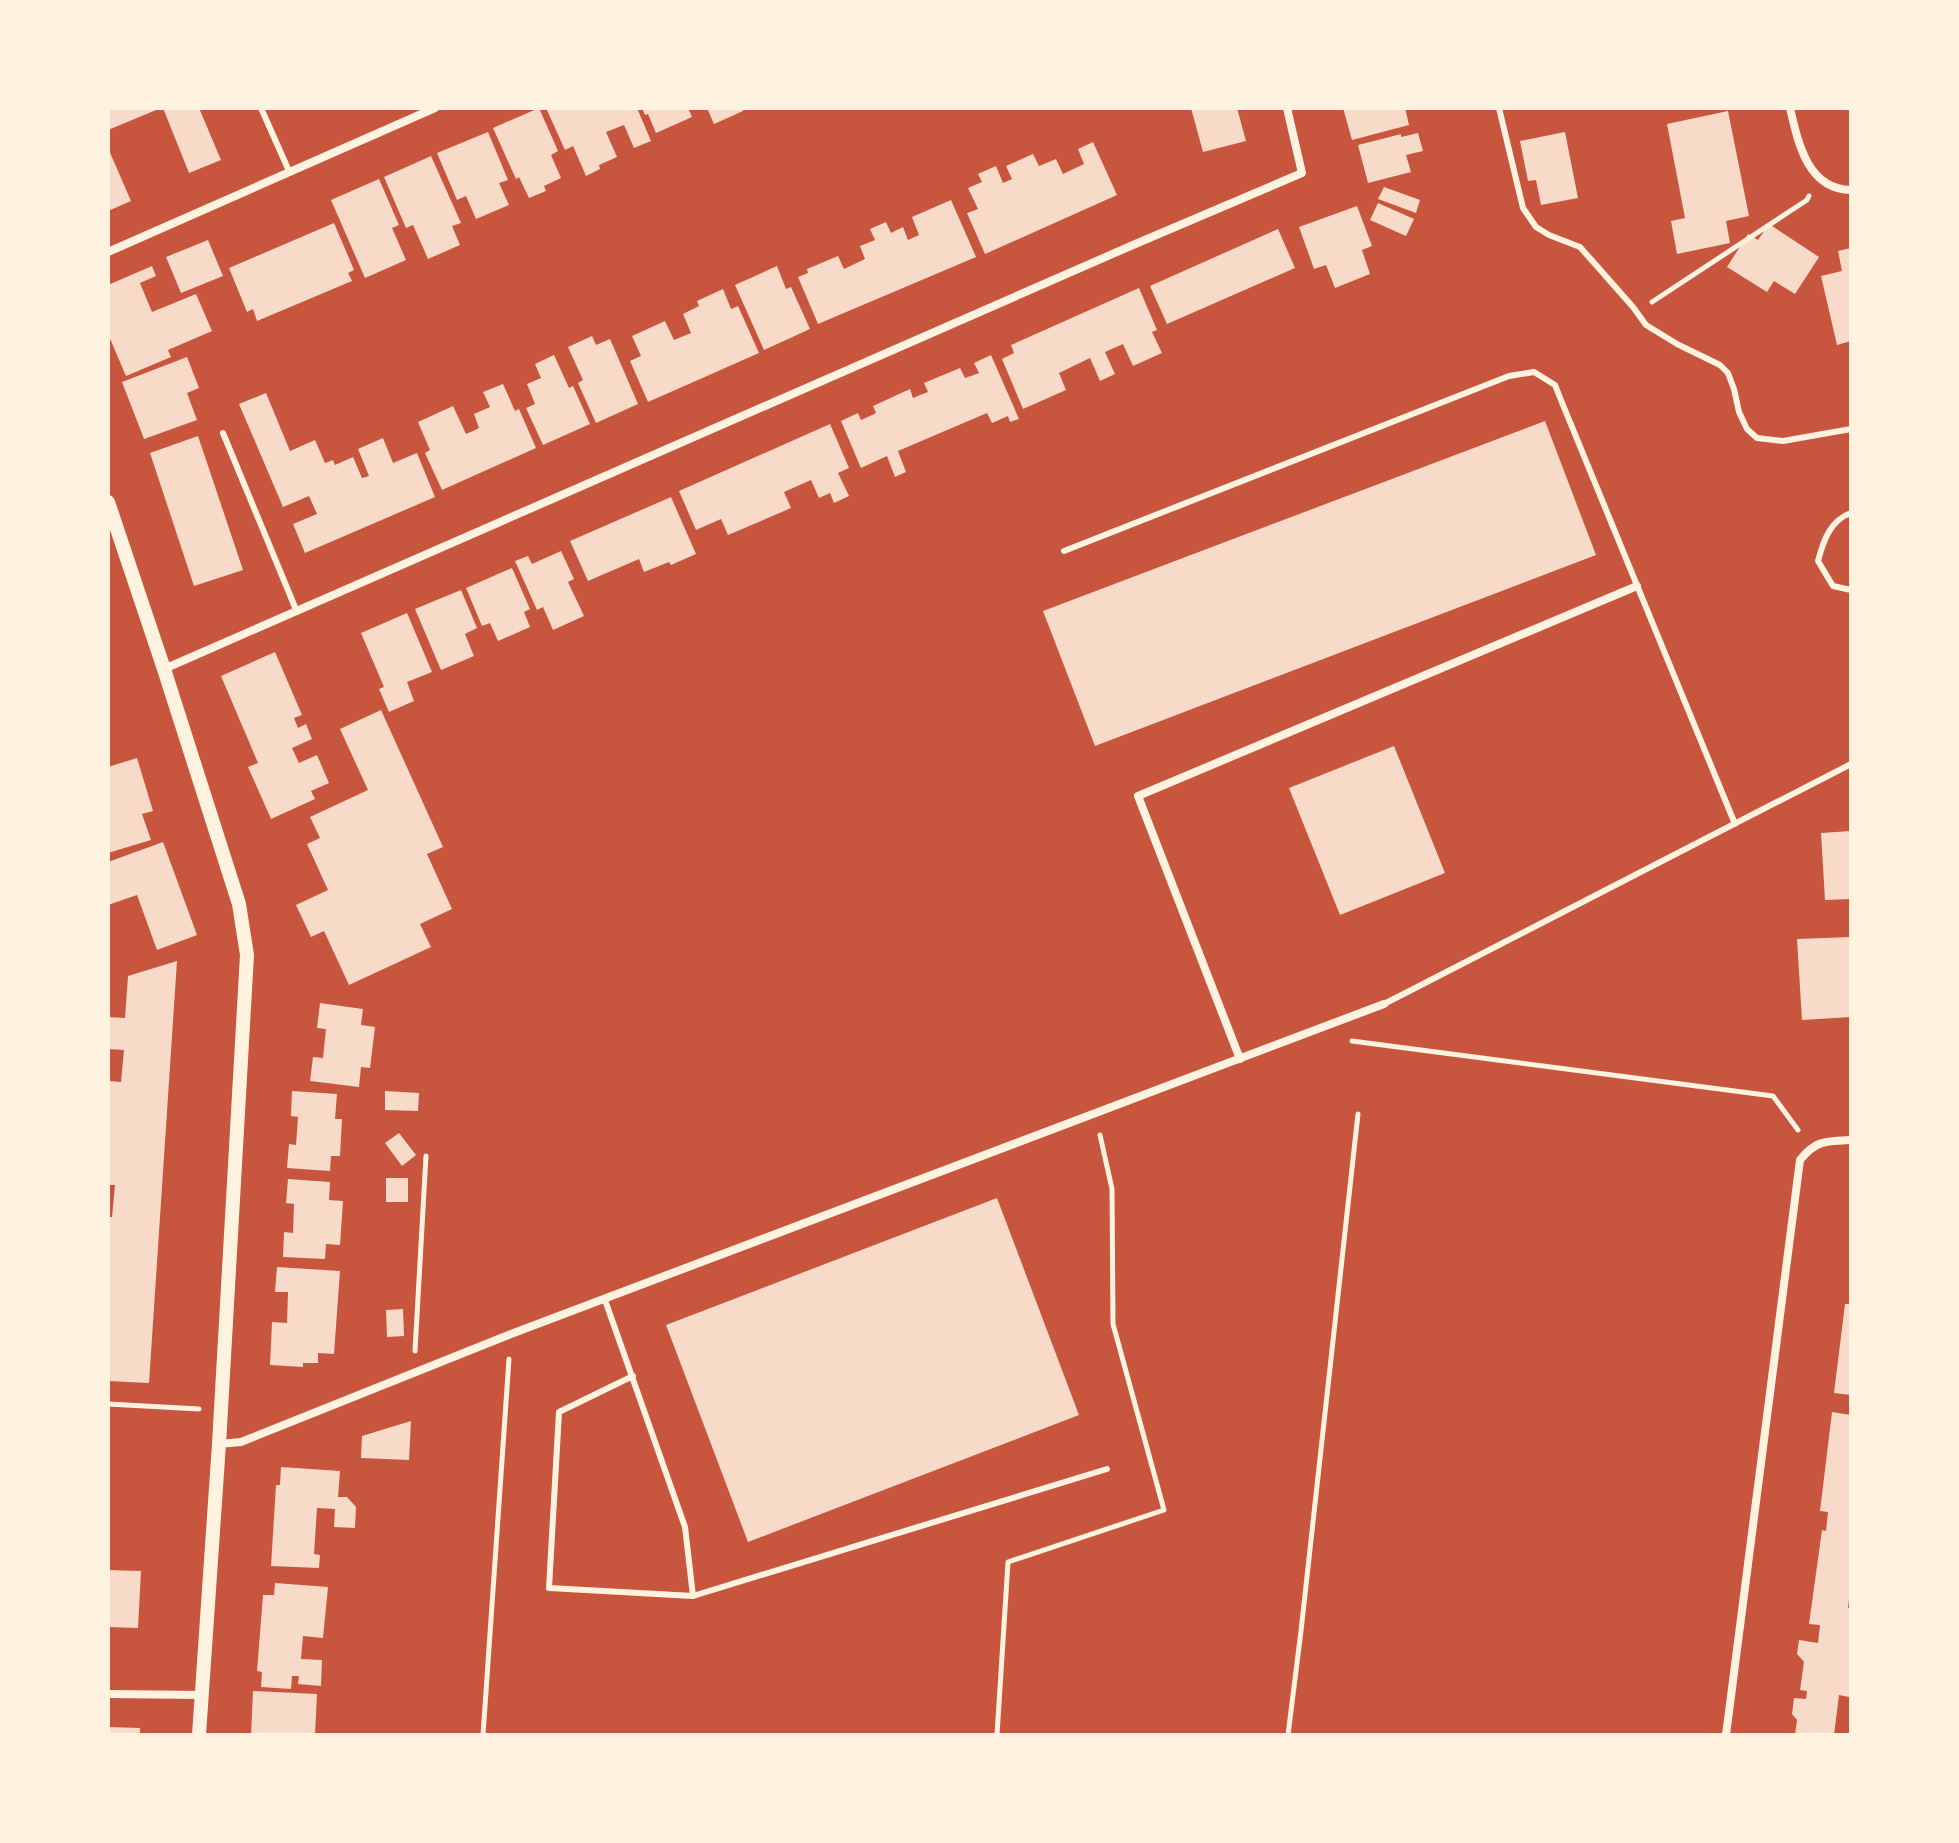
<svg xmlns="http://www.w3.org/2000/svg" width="1959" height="1843" font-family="'Roboto Condensed',sans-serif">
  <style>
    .building { fill: #f7dbc8 }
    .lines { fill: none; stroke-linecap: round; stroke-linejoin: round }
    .path { stroke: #fff3e0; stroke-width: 5 }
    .service { stroke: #fff3e0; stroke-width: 6 }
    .minor { stroke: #fff3e0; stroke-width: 8 }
    .tertiary { stroke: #fff3e0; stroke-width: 14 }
  </style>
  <rect width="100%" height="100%" fill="#c8553d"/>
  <path class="building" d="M108 108H161L108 130Z
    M163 108H199L221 160 189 173Z
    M539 108 558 151 551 155 561 178 544 186 546 191 529 198 519 177 516 179 493 128Z
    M546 108H637L651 141 634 148 624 125 606 132 617 157 599 165 600 169 586 176 573 146 565 150Z
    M642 108H688L692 117 656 133 648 114 645 115Z
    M707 108H742L743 111 714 124Z
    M1191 108H1237L1246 141 1203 152Z
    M1343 108H1405L1409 125 1352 140Z
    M1728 111 1749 216 1726 221 1730 243 1677 254 1671 221 1685 218 1667 124Z
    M488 132 508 180 499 183 509 205 476 219 466 196 457 200 437 153Z
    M1565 132 1578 198 1541 205 1536 180 1528 181 1520 141Z
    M1418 133 1423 151 1406 155 1411 172 1368 183 1358 145 1401 134V137Z
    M1093 142 1117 195 985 254 967 213 978 209 968 188 982 182 978 174 996 166 1003 183 1012 179 1006 166 1033 154 1039 166 1056 159 1063 174 1084 164 1078 149Z
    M108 148 131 201 108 211Z
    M431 156 461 223 452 226 460 245 428 259 413 225 406 228 384 177Z
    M379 179 399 225 392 228 406 260 365 278 331 200Z
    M1384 187 1420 200 1416 213 1378 199Z
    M951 200 976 257 818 324 798 277 808 273 807 269 838 256 844 269 865 259 860 246 875 240 870 229 886 222 891 233 903 227 908 240 919 235 912 217Z
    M1378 203 1414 219 1406 236 1370 220Z
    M1357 206 1372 246 1362 250 1370 274 1335 288 1326 265 1314 269 1299 227Z
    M334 223 354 270 348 273 352 281 257 321 253 309 247 312 229 268Z
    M1769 224 1819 257 1795 294 1774 281 1767 292 1727 267 1748 234 1758 240Z
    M1278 229 1295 268 1167 324 1150 286Z
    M208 240 223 276 181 293 166 257Z
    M1851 248V341L1837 345 1821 276 1842 271 1838 251Z
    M152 266 156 276 140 283 152 312 196 294 212 331 168 350 171 357 126 376 108 334V285Z
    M777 266 786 289 791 287 810 329 764 350 735 285Z
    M1139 288 1157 330 1152 332 1162 353 1133 366 1123 344 1105 352 1115 374 1100 381 1090 358 1059 373 1066 390 1023 409 1002 359 1014 353 1011 345Z
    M723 289 731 309 738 306 759 353 648 402 630 361 641 356 632 336 665 321 674 340 691 333 683 314 699 306 697 301Z
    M592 336 596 345 610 339 638 404 596 423 578 383 583 380 568 347Z
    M554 355 569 388 573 386 590 424 543 445 526 408 535 404 527 384 541 378 535 364Z
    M991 355 1019 419 1010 422 1008 416 992 423 987 413 898 451 906 472 895 477 887 456 861 468 841 421 858 413 861 420 870 416 876 413 873 406 910 389 913 398 920 395 928 392 924 383 960 368 965 378 971 376 979 373 974 363Z
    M187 357 199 388 187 393 197 420 144 439 122 382Z
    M503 384 515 411 519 409 536 448 442 490 425 453 430 450 418 422 453 406 466 434 473 431 479 428 474 414 490 407 483 392Z
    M266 393 290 451 315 440 325 463 333 460 335 465 353 457 362 478 369 476 358 449 383 438 393 463 417 453 435 497 305 553 293 524 317 514 309 496 283 507 239 404Z
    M1545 421 1596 555 1095 746 1043 611Z
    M830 424 849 468 838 473 849 496 834 503 830 493 819 498 811 480 784 492 791 508 754 524 728 535 721 519 696 530 679 491Z
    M198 436 243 570 194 586 150 453Z
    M671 497 696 554 671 565 669 562 644 572 639 559 588 581 570 541Z
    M561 551 574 579 568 582 584 616 553 630 543 607 537 610 515 561 528 556 532 564Z
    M512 568 530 609 524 612 530 627 498 641 490 623 482 626 466 588Z
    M461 590 477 628 465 634 474 656 441 670 415 609Z
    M407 613 432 672 407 682 414 701 389 712 379 689 384 687 361 633Z
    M275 652 302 715 294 718 298 728 306 724 312 739 292 748 299 763 317 755 329 783 311 791 315 799 271 819 248 767 258 763 221 676Z
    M381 710 443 847 427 854 452 909 420 924 431 947 349 985 324 931 311 937 296 905 328 890 307 844 320 838 310 817 368 790 340 729Z
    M1394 746 1445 873 1340 915 1289 788Z
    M137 758 153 811 142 814 151 840 108 853V767Z
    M1851 831V899L1825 900 1821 833Z
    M163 842 197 935 157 950 137 895 108 905V862Z
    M1851 937V1017L1802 1020 1797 939Z
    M177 961 149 1383 108 1381V1217H112L115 1185H108V1081L121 1082 124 1050 108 1049V1017L125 1018 128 976Z
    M320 1003 363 1009 361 1025 375 1027 370 1068 361 1067 359 1087 310 1081 313 1057 323 1058 326 1029 317 1028Z
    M292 1091 337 1094 335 1119H342L340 1156H331L330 1171 287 1168 289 1144 296 1145 298 1117 291 1116Z
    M385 1091 419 1093 418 1111 385 1110Z
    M399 1133 416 1155 402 1166 385 1143Z
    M386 1178H408V1202H386Z
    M288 1179 330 1182 329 1200 343 1201 340 1245 326 1244 325 1259 283 1257 284 1232 293 1233 294 1204 286 1203Z
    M997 1198 1079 1415 748 1542 666 1325Z
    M277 1267 340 1271 334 1354 318 1353V1363H303V1367L270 1365 272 1322 287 1323 288 1292H275Z
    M1845 1304H1851V1395L1834 1393Z
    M403 1309 404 1336 387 1337 386 1310Z
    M1832 1412 1851 1415V1583L1848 1608H1851V1684L1849 1697 1839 1695 1834 1735H1795L1797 1720 1792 1714 1794 1698 1806 1699 1807 1691 1800 1690 1804 1662 1797 1654 1799 1640 1818 1643 1820 1625 1809 1624 1822 1530 1826 1531 1828 1512 1820 1511Z
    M411 1421 409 1460 361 1458 362 1436Z
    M281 1467 340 1471 338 1497H347L356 1507 355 1528 334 1527 335 1509 317 1508 314 1554 320 1555 319 1568 271 1566 276 1485H280Z
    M108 1570 141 1571 138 1628 108 1627Z
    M275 1583 328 1587 323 1638 303 1636 301 1659 322 1660 321 1686 298 1684 299 1676H292L291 1689 261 1687 262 1672 257 1671 263 1595H274Z
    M253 1691 317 1694 315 1735H251Z
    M108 1727 140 1728V1735H108Z"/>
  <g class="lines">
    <path class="path" d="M1652 302 1807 200 1809 196
      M1352 1041 1773 1096 1798 1130
      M415 1351 426 1156
      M108 1404 199 1409
      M483 1735 509 1359
      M997 1735 1008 1562 1164 1510 1113 1324 1112 1189 1100 1135
      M1288 1735 1301 1631 1358 1114"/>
    <path class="service" d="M261 108 289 171
      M1499 108 1523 208 1536 227 1549 235 1580 247 1633 307 1646 325 1677 344 1720 365 1728 373 1734 389 1739 412 1747 429 1757 438 1783 441 1851 429
      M223 433 297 612
      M1851 513C1830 520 1823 542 1818 561L1833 586 1851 590
      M1064 551 1509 376 1534 372 1555 385 1563 405 1735 824
      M1384 1004 1851 764
      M605 1300 685 1527 693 1596 1107 1469
      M633 1376 559 1412 549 1588 693 1596"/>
    <path class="minor" d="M1790 108C1798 142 1807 189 1851 190
      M108 252 435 108
      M164 669 1133 245 1302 173 1287 108
      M1240 1059 1138 796 1637 586
      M219 1444 241 1442 511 1334 1384 1004
      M108 1694 202 1695
      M1726 1735 1800 1160C1816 1140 1826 1141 1851 1140"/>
    <path class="tertiary" d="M108 502 164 669 239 904 247 955 219 1444 199 1735"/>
  </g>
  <rect width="1959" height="1843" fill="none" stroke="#fff3e0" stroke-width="220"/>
</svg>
